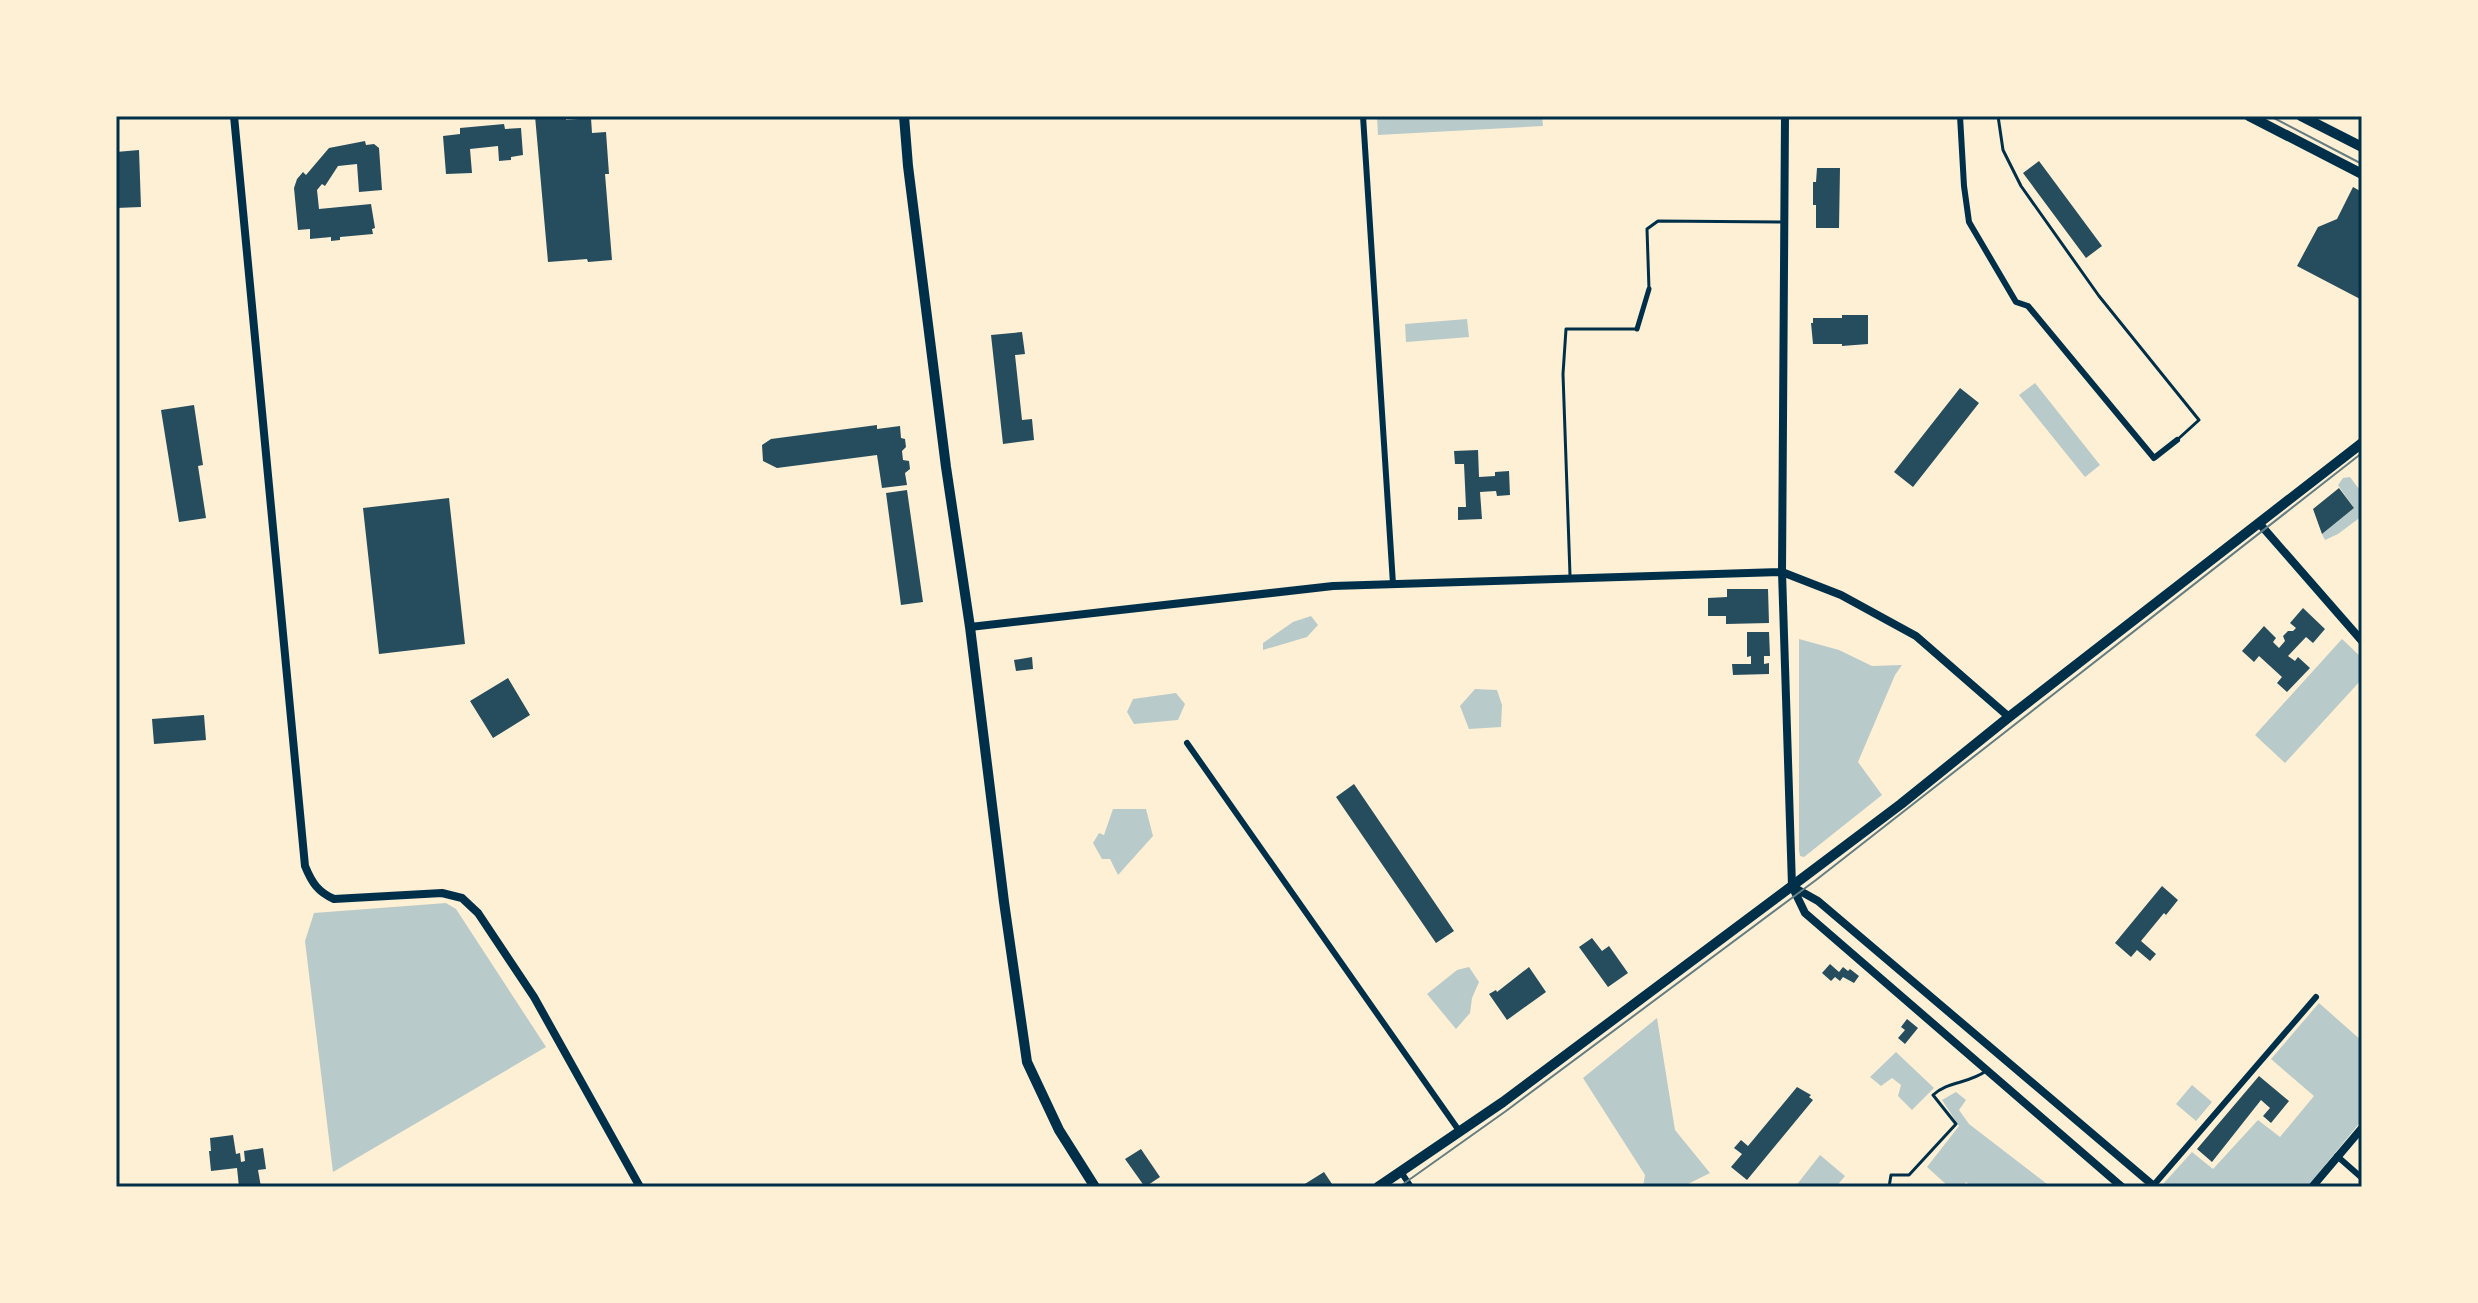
<svg xmlns="http://www.w3.org/2000/svg" width="2478" height="1303" font-family="Arial,sans-serif">
  <style>
    .green { fill: #b9caca }
    .building { fill: #264d5e }
    .lines { fill: none; stroke-linecap: round; stroke-linejoin: round }
    .service { stroke: #003049; stroke-width: 3 }
    .pedestrian { stroke: #003049; stroke-width: 5 }
    .minor { stroke: #003049; stroke-width: 6 }
    .tertiary { stroke: #003049; stroke-width: 8 }
    .primary { stroke: #003049; stroke-width: 10 }
    .tram { stroke: #657d81; stroke-width: 2 }
    .neatline { fill: none; stroke: #003049; stroke-width: 3 }
  </style>
  <rect width="100%" height="100%" fill="#fdf0d5"/>
  <path class="green" d="M1377 116H1542L1543 126 1378 135Z
    M1467 319 1469 337 1406 342 1405 324Z
    M2035 383 2100 465 2085 477 2019 395Z
    M2350 477 2362 493V516L2338 534 2325 540 2322 534 2354 508 2338 485 2343 478Z
    M1311 616 1318 625 1307 637 1263 650V643L1293 622Z
    M1799 639 1839 650 1872 666 1902 665 1895 675 1858 762 1882 795 1804 857 1800 856 1799 850Z
    M2342 639 2362 658V679L2285 763 2255 735Z
    M1475 689 1497 690 1502 705 1501 727 1469 729 1460 706Z
    M1176 693 1185 704 1178 720 1134 724 1127 712 1133 699Z
    M1113 809H1146L1153 836 1118 875 1110 859H1102L1093 843 1099 833 1104 835Z
    M446 903 456 909 546 1047 333 1172 305 941 314 913Z
    M1469 967 1479 982 1472 998 1470 1013 1456 1029 1427 994 1457 970Z
    M2319 1003 2362 1041V1120L2307 1187H2167L2163 1184 2192 1152 2213 1169 2258 1120 2280 1137 2314 1096 2271 1059Z
    M1657 1018 1675 1130 1710 1173 1682 1187H1643L1645 1175 1583 1078Z
    M1896 1052 1934 1088 1912 1110 1898 1096 1901 1085 1892 1078 1881 1086 1870 1077Z
    M2192 1085 2212 1102 2196 1121 2176 1104Z
    M1956 1092 1966 1100 1959 1110 1969 1124 2051 1187H1972L1966 1182 1962 1187H1949L1927 1167 1959 1126 1942 1100Z
    M1820 1155 1845 1176 1836 1187H1795Z"/>
  <path class="building" d="M535 116H566V120L591 118 592 133 606 132 609 174H605L612 260 588 262 587 259 548 262Z
    M504 124 505 129 521 128 523 155 511 157V160L499 161 498 146 470 149 472 173 446 174 443 136 460 134V128Z
    M365 141 366 145 374 144 379 148 382 190 359 192 357 164 338 166 325 186 322 184 317 190 319 209 371 204 375 228 372 229 373 234 340 237V240L331 241V237L310 239V229L298 230 294 188 297 179 303 172 306 175 329 148Z
    M139 150 141 207 116 208V152Z
    M2039 161 2102 246 2086 258 2023 173Z
    M1817 168H1840L1839 228H1816V205H1813V182H1816Z
    M2353 187 2362 192V300L2297 266 2318 227 2337 219Z
    M1842 315H1868V344L1842 346V344H1813L1811 323H1813V318H1842Z
    M1022 332 1025 354 1015 355 1022 420 1032 419 1034 440 1003 444 991 335Z
    M1960 388 1979 403 1913 487 1894 472Z
    M194 405 203 465 198 466 206 518 179 522 161 410Z
    M877 425V429L900 426 901 438 905 439 906 447 902 451 903 460 909 461 910 469 905 473 907 485 882 488 877 455 777 468 763 461 762 445 771 439Z
    M1478 450 1479 477 1495 476V472L1509 471 1510 495 1497 496 1496 491 1480 492 1482 519 1458 520V507H1466L1464 464H1455L1454 451Z
    M2339 488 2354 508 2322 534 2313 509Z
    M907 490 923 602 901 605 886 493Z
    M449 498 465 644 379 654 363 508Z
    M1727 589H1768L1769 623 1726 624V616H1708V598L1727 597Z
    M2303 608 2325 629 2313 643 2306 637 2288 656 2295 661 2298 657 2310 668 2287 692 2277 683 2282 677 2259 656 2254 662 2242 651 2264 626 2276 638 2273 642 2279 648 2285 641 2283 636 2288 631H2293L2296 628 2290 623Z
    M1747 632H1769L1770 656H1764V664L1769 663V674L1733 675 1732 664H1751V656L1747 657Z
    M1032 657 1033 669 1016 671 1014 660Z
    M508 678 530 715 493 738 470 701Z
    M204 715 206 740 154 744 152 719Z
    M1354 784 1454 931 1436 943 1336 797Z
    M2162 886 2178 900 2166 915 2164 913 2141 941 2156 954 2150 961 2137 950 2131 957 2115 943Z
    M1592 938 1602 951 1609 946 1628 973 1608 987 1579 947Z
    M1830 964 1839 972 1843 967 1848 971 1850 969 1859 976 1854 983 1843 977 1840 981 1835 977 1831 981 1822 973Z
    M1529 967 1546 992 1507 1020 1489 994 1496 990 1497 992Z
    M1907 1019 1918 1028 1905 1044 1898 1038 1905 1030 1901 1027Z
    M2259 1076 2289 1101 2271 1123 2263 1116 2270 1108 2261 1100 2212 1162 2197 1149Z
    M1797 1087 1811 1095 1809 1097 1813 1100 1747 1180 1731 1167 1742 1154 1734 1148 1741 1140 1748 1146Z
    M233 1135 236 1154 240 1153 241 1162 245 1161 244 1151 263 1148 266 1169 258 1170 261 1187H239L237 1168 211 1171 209 1151H211L210 1138Z
    M1141 1149 1160 1177 1145 1187 1125 1159Z
    M1324 1172 1334 1187H1300Z"/>
  <g class="lines">
    <path class="service" d="M1998 116 2003 150 2021 186 2099 296 2199 420 2177 440
      M1649 289 1647 229 1658 221 1784 222
      M1570 575 1563 374 1566 329H1636
      M1889 1187 1891 1175H1909L1956 1124 1933 1095C1948 1081 1968 1084 1986 1071"/>
    <path class="pedestrian" d="M1637 329 1649 289"/>
    <path class="minor" d="M1363 116 1393 584
      M1960 116 1964 186 1969 222 2016 302 2028 306 2154 458 2177 440
      M1187 743 1460 1132
      M2337 1156 2362 1178
      M1401 1172 1411 1187
      M2152 1187 2316 997"/>
    <path class="tertiary" d="M234 116 305 866C312 883 318 892 334 899L442 893 462 898 478 913 534 997 640 1187
      M1785 116 1782 572 1792 886 1805 913 2122 1187
      M2259 523 2362 641
      M970 627 1333 586 1782 572 1841 595 1916 636 2009 717
      M1793 887 1818 901 2155 1187
      M2312 1187 2362 1128"/>
    <path class="primary" d="M904 116 908 166 946 467 970 627 1004 902 1027 1062 1059 1130 1095 1187
      M2249 116 2362 174
      M2301 116 2362 147
      M1378 1187 1503 1102 1792 886 1901 804 2009 717 2362 443"/>
    <path class="tram" d="M2270 116 2362 164
      M1399 1187 1506 1111 1816 880 2362 453"/>
  </g>
  <rect width="2478" height="1303" fill="none" stroke="#fdf0d5" stroke-width="236"/>
  <rect x="118" y="118" width="2242" height="1067" class="neatline"/>
</svg>
